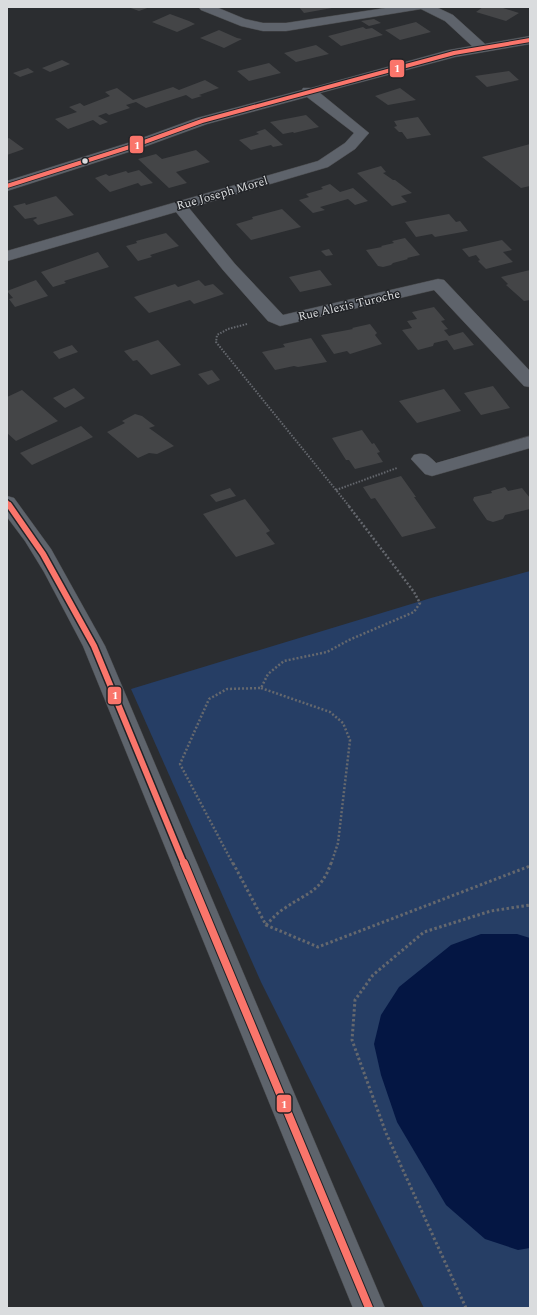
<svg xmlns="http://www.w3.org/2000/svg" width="537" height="1315" font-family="Spectral,serif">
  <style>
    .green { fill: #263e65 }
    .water { fill: #041643 }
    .building { fill: #444547 }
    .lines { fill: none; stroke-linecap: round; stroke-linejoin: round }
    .minor-casing { stroke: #48494b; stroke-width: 1 }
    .major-casing { stroke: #48494b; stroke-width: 1 }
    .path-far2 { stroke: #65686e; stroke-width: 2; stroke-dasharray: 1.5 1.5; stroke-linecap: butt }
    .path-far1 { stroke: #65686e; stroke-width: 2.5; stroke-dasharray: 2 2; stroke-linecap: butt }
    .path { stroke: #65686e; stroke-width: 3; stroke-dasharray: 2.5 2.5; stroke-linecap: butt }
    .minor { fill: #5e636b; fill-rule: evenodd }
    .major { fill: #5e646c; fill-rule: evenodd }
    .bus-1-far3-casing { stroke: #212327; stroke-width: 6 }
    .bus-1-far2-casing { stroke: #212327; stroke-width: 8 }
    .bus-1-far1-casing { stroke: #212327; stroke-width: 9 }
    .bus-1-casing { stroke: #212327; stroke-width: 10 }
    .bus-1-far3 { stroke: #fa756b; stroke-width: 4 }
    .bus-1-far2 { stroke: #fa756b; stroke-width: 5 }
    .bus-1-far1 { stroke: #fa756b; stroke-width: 6 }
    .bus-1 { stroke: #fa756b; stroke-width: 8 }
    .bus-dot { fill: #dadcde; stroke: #212327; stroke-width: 1.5 }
    .labels { text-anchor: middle; stroke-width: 3; stroke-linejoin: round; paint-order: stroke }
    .far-street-label { font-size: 12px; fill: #dadcde; stroke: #212327 }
    .line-badge { stroke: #212327; stroke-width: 1.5 }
    .badge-label { font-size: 11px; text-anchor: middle; font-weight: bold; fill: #fff }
  </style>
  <rect width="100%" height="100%" fill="#2b2d30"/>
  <path class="green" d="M530 571V1308H424L261 982 131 689 431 598Z"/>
  <path class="water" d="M481 934H517L530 938V1248L518 1250 485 1239 446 1205 397 1122 381 1075 374 1044 381 1015 399 987 451 945Z"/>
  <path class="building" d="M128 7H150L139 11Z
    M299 7H332V8L304 13Z
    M483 7H500L519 13 506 21 476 12Z
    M170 14 189 21 195 24 177 32 152 22Z
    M374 19 381 23 369 26 361 21Z
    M416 22 431 32 400 40 385 30Z
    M363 27 366 29 372 28 383 35 341 46 328 36Z
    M219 30 237 38 242 39 224 48 200 38Z
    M316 45 329 54 296 62 284 53Z
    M62 60 70 64 50 72 42 68Z
    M269 63 281 73 249 81 237 71Z
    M28 68 34 72 20 77 13 73Z
    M509 71 519 80 487 87 475 76Z
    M205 80 219 88 199 95 202 96 192 99 186 95 146 108 136 102 126 105 130 108 109 115 106 113 98 116 108 122 100 125 93 120 68 129 55 119 77 112 69 107 80 103 84 106 110 96 105 92 117 88 133 100 173 87 179 90Z
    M400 88 416 100 388 105 375 96Z
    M306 115 319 127 294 133 293 132 283 134 270 122Z
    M418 117 431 135 407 139 402 132H399L394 127 397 126 394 121Z
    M265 129 283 145 273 147 271 145 251 150 239 140 259 134 256 132Z
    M9 138 24 149 7 155V139Z
    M530 144V186L521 188 482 157Z
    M196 150 210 162 176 172 187 183 169 188 138 159 156 154 162 159Z
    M381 166 386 172 383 173 393 180H395L412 193 401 196 407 202 392 206 357 173Z
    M139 170 153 183 141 186 138 183 110 192 95 178 106 174 109 176 126 171 128 173Z
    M330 184 340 192 353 188 368 201 355 205 348 199 320 207 325 210 313 213 299 200 309 197 306 194 323 189 321 187Z
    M56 196 74 215 38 225 33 220 37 218 36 217 25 219 13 206 25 203 26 205Z
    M282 209 301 227 251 240 236 224 253 219 252 217Z
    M449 214 456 222 460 221 468 231 435 237 432 234 416 237 405 222Z
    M166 233 179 246 150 255 152 257 138 261 126 246 137 243 136 241Z
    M405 238 420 255 407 258 408 259 393 263 391 265 383 267 378 266 366 250 382 247 381 246 394 243 392 241Z
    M502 240 512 250 503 252 513 262 486 269 478 261 480 260 476 255 469 257 462 249Z
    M329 249 333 255 326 256 321 251Z
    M98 252 109 267 64 281 66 283 53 287 41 272Z
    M320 270 332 285 300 292 289 277Z
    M530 270V300L524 301 506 285 508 284 501 277Z
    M36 280 48 296 15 307 9 299 13 298 7 291Z
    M199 280 205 286 213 284 224 294 194 304 190 300 149 313 134 297 175 284 178 287Z
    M434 307 445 320 441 321 448 329 444 330 449 336 463 332 474 345 454 350 447 340 434 343 433 346 418 350 402 330 412 328 407 321 417 319 412 312Z
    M370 324 377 333 375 335 382 344 350 354 347 351 334 354 321 335 353 329 352 328Z
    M311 338 327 362 298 367 294 366 275 370 262 352 285 347 283 344Z
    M158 340 181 365 151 375 137 360 133 361 124 351Z
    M72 345 78 352 59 359 53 352Z
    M212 370 220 380 208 385 198 374Z
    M493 386 510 408 481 415 464 393Z
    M74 388 85 398 65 408 53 398Z
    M444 389 461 411 417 423 399 401Z
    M22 390 58 421 16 441 7 433V397Z
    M135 414 142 416 155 426 149 428 174 446 157 454 149 453 138 458 107 432 125 423 122 421Z
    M81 426 93 437 32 465 20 453Z
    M362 430 372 444 374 443 380 452 377 453 383 462 355 469 349 460H346L332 438Z
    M401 476 416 497H414L436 528 402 537 375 498 371 499 363 487Z
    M505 487 508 491 522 488 530 498V509L505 515 503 519 493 522 487 520 473 500 474 497 492 493 491 491Z
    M230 488 236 496 216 502 210 495Z
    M245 499 270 531 266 533 275 544 236 557 203 514Z"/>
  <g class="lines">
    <g class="minor-casing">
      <path id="minor" d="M199 7H216L245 19 263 23H286L392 7H436L453 15 485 44 530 36V44L455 57 320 93 369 133 355 149 328 167 189 208 235 264 283 315 438 279 444 280 530 371V387L524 386 434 290 280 326 268 321 223 270 176 212 7 261V251L318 161 345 143 354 133 307 97 207 124 141 148 7 191V181L131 142 197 118 302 90 303 88H311L449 50 472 46 445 21 421 9 286 31H263L241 26 201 10Z
        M530 436V448L432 476 425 474 411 459 414 455C425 452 428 455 436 463Z"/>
    </g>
    <g class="major-casing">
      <path id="major" d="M7 496 14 498 51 549 105 646 385 1308H353L83 646 44 572 25 541 7 517Z"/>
    </g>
    <path class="path-far2" d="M247 324 228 329 217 335 216 342 349 506
      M336 490 397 468"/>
    <path class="path-far1" d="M261 688 330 712 343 723 350 740 338 843 331 864
      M233 864 180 764 209 699 227 689 261 688 268 674 284 661 327 652 349 640 414 612 420 603 414 592 348 505"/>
    <path class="path" d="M233 863 266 925 318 947 530 866
      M266 925C272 919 278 912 285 908 308 892 321 892 331 863
      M466 1308 386 1133 352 1040 355 1000 373 975 424 932 491 911 530 905"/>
    <use href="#minor" class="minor"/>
    <use href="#major" class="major"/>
    <g class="bus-1-far3-casing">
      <path id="bus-1-far3" d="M7 186 136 145 202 121 454 53 530 40"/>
    </g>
    <g class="bus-1-far2-casing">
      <path id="bus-1-far2" d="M7 503 9 506"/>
    </g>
    <g class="bus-1-far1-casing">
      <path id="bus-1-far1" d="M9 505 43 554 94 646 184 864"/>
    </g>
    <g class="bus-1-casing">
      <path id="bus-1" d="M184 863 369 1308"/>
    </g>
    <use href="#bus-1-far3" class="bus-1-far3"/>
    <use href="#bus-1-far2" class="bus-1-far2"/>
    <use href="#bus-1-far1" class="bus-1-far1"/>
    <use href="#bus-1" class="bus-1"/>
  </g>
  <circle class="bus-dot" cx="85" cy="161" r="3.5"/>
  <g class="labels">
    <g class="far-street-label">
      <text transform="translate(222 193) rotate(-16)" y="4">Rue Joseph Morel</text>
      <text transform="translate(349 305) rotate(-13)" y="4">Rue Alexis Turoche</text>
    </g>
  </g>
  <g class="line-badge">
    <rect x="389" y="59" width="16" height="19" rx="4" fill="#fa756b"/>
    <rect x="129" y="135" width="15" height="19" rx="4" fill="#fa756b"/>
    <rect x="107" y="686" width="15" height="19" rx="4" fill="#fa756b"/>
    <rect x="276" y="1094" width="16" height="19" rx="4" fill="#fa756b"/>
  </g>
  <g class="badge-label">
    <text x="397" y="72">1</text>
    <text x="137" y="149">1</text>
    <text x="115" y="699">1</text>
    <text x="284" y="1108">1</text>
  </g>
  <rect width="537" height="1315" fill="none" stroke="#dadcde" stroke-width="16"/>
</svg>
